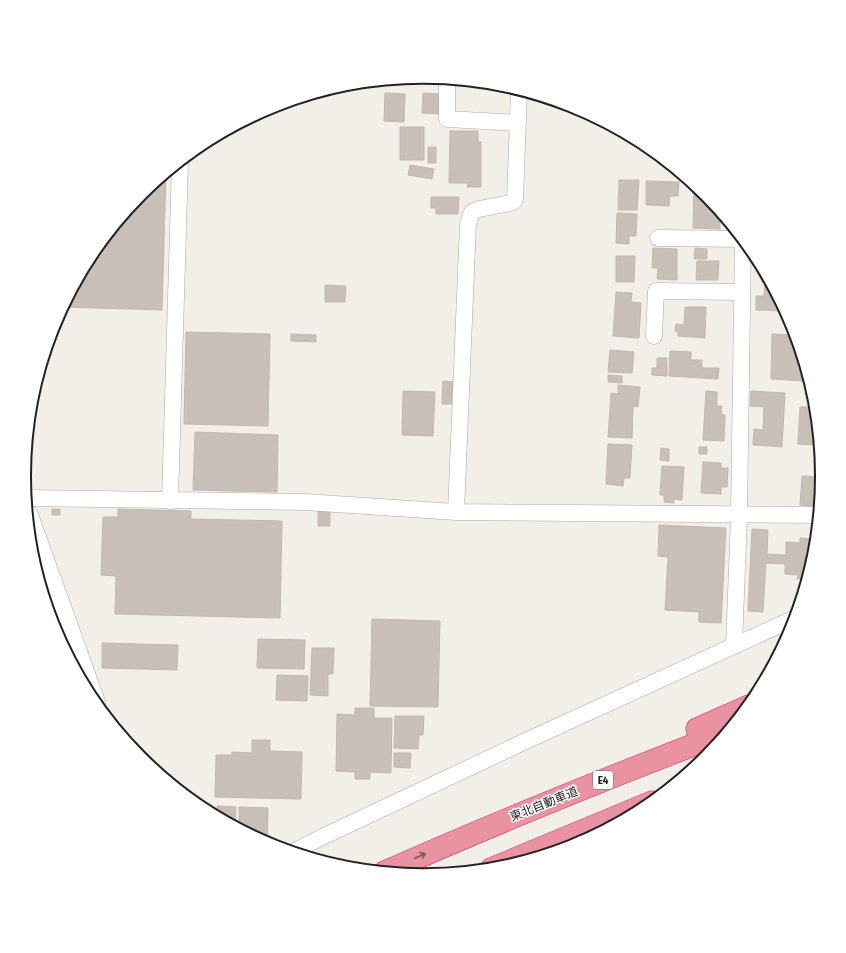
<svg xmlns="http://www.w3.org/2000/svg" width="846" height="953" font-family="'Fira Sans Condensed','Noto Sans JP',sans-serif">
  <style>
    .building { fill: #c7bfb8; stroke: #c4b6ab }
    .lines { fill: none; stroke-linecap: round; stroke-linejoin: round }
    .minor-casing { stroke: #a9a9a9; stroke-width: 17 }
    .tertiary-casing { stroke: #a9a9a9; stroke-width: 21 }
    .motorway-casing { stroke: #dc2a67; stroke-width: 23 }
    .minor { stroke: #fff; stroke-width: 16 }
    .tertiary { stroke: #fff; stroke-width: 20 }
    .motorway { stroke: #e892a2; stroke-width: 22 }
    .oneway { stroke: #7b545c }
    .labels { text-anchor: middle; stroke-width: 3; stroke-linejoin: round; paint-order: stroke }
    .shield { fill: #fff; stroke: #646464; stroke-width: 1 }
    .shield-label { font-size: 11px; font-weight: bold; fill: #222 }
    .street-label { font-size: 12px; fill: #222; stroke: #fff }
    .rim { fill: none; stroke: #222; stroke-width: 2 }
  </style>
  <rect width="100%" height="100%" fill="#f2efe9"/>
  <path class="building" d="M385 93 405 94 404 122 384 121Z
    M423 93 439 94 438 114 422 113Z
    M400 127H424V160H400Z
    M450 131H478V142H481V187H467L468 183H449Z
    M428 147H436V163H428Z
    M410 165 434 169 432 179 408 175Z
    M166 174 162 310 63 307 91 255 141 194Z
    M619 180H639L637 210H618Z
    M646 181 679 182 678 196H670L669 206 646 205Z
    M694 186 705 195 725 218H720V229L693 228Z
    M431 197H459L458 214H436V208H431Z
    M617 213 637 214 636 236H629V244L616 243Z
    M653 248 677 249V280L657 279 658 268H652Z
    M695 248 707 249V259H694Z
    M616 256H635L634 282H616Z
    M697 261H719L718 280H696Z
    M763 269 785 311 756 310V296H764L765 282H762Z
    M325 285 346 286 345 302H325Z
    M616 292 632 293 631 302 641 303 639 338 613 336Z
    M685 307H706L705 338 678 336V331H675L676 324 684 325Z
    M186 332 270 334 268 426 184 424Z
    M291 334 316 335V342L291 341Z
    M772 334 795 335 805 367 804 381 771 379Z
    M610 350 634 352 632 373 608 372Z
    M670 351 691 352V360H702V368H719L718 379 669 376Z
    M657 358H667V376L652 375V368H657Z
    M608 375 622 376V383L608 382Z
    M443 381 455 382V404H442Z
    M618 385 640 387 638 407 633 406 632 438 608 437 611 393 618 394Z
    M403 391 435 392 433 436 402 435Z
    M706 391 717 392V406H722L721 414 725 415 724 441 703 440Z
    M751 391 785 393 782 447 753 445 754 429 763 430 764 407 750 406Z
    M800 407H815L819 445 798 444Z
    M195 432 278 435 277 492 193 490Z
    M608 444 632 445 630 478H624L623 486 606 484Z
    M699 447H707V454H699Z
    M661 448 669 449V461L660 460Z
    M703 462 721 463V468H728L727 487H721V494L701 493Z
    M662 466 684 467 682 500 674 499V503L664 502V495H660Z
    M802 476 822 477 819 506 800 505Z
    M52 509H60V515H52Z
    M118 509 191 511V519L282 521 280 618 115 614 116 576 101 575 103 517H118Z
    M318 511 330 512V526H318Z
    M659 525 726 528 721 623 699 622V612L665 610 668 557 658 556Z
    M752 529 768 530 767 554 786 555V542L800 543V538L816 539 814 555 807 579H797L798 575 785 574V564L766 563 763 612 748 611Z
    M372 619 440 621 438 707 370 706Z
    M258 639 305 640 304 669 257 668Z
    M102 643 178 645 177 670 102 668Z
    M312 648H334L333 674H328V696L310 695Z
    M277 675 308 676 307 701 276 700Z
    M355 708H374V718H392L391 773 370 772V779H355V772L336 771 337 714 355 715Z
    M395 716H424L423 735H419L418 749 394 748Z
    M252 740H270V751L302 752 301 799 215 797 216 755H232V752L252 753Z
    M394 753H411L410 768 394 767Z
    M217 806 236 807 235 826 217 817Z
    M239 807 268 808 267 843 239 828Z"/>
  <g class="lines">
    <g class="minor-casing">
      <path id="minor" d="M447 80V119L518 123
        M658 238 742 239
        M654 336 656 291 742 292
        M26 498 305 502 456 512 818 515
        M170 501 180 162
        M456 512 468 224 472 212 479 209 511 203 515 200 519 91
        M734 646 739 515 743 241
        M293 852 318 839 530 739 795 618"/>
    </g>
    <g class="tertiary-casing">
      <path id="tertiary" d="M28 515 95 702"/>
    </g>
    <g class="motorway-casing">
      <path id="motorway" d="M697 729 749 706
        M491 869 652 802
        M385 872C498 822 612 776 727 732"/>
    </g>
    <use href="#minor" class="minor"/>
    <use href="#tertiary" class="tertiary"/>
    <use href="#motorway" class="motorway"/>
  </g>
  <defs><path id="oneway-shaft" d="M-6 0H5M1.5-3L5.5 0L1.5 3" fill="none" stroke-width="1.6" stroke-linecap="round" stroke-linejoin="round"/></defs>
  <use class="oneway" href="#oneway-shaft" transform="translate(420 856) rotate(-24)"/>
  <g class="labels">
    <rect class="shield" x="593" y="771" width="20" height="18" rx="3"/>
    <g class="shield-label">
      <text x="603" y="784">E4</text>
    </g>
    <g class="street-label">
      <text transform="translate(544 804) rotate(-22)" y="4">東北自動車道</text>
    </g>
  </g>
  <path d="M0 0H846V953H0ZM31 476a392 392 0 1 1 784 0a392 392 0 1 1-784 0Z" fill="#fff" fill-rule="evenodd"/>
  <path class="rim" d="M31 476a392 392 0 1 1 784 0a392 392 0 1 1-784 0Z"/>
</svg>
